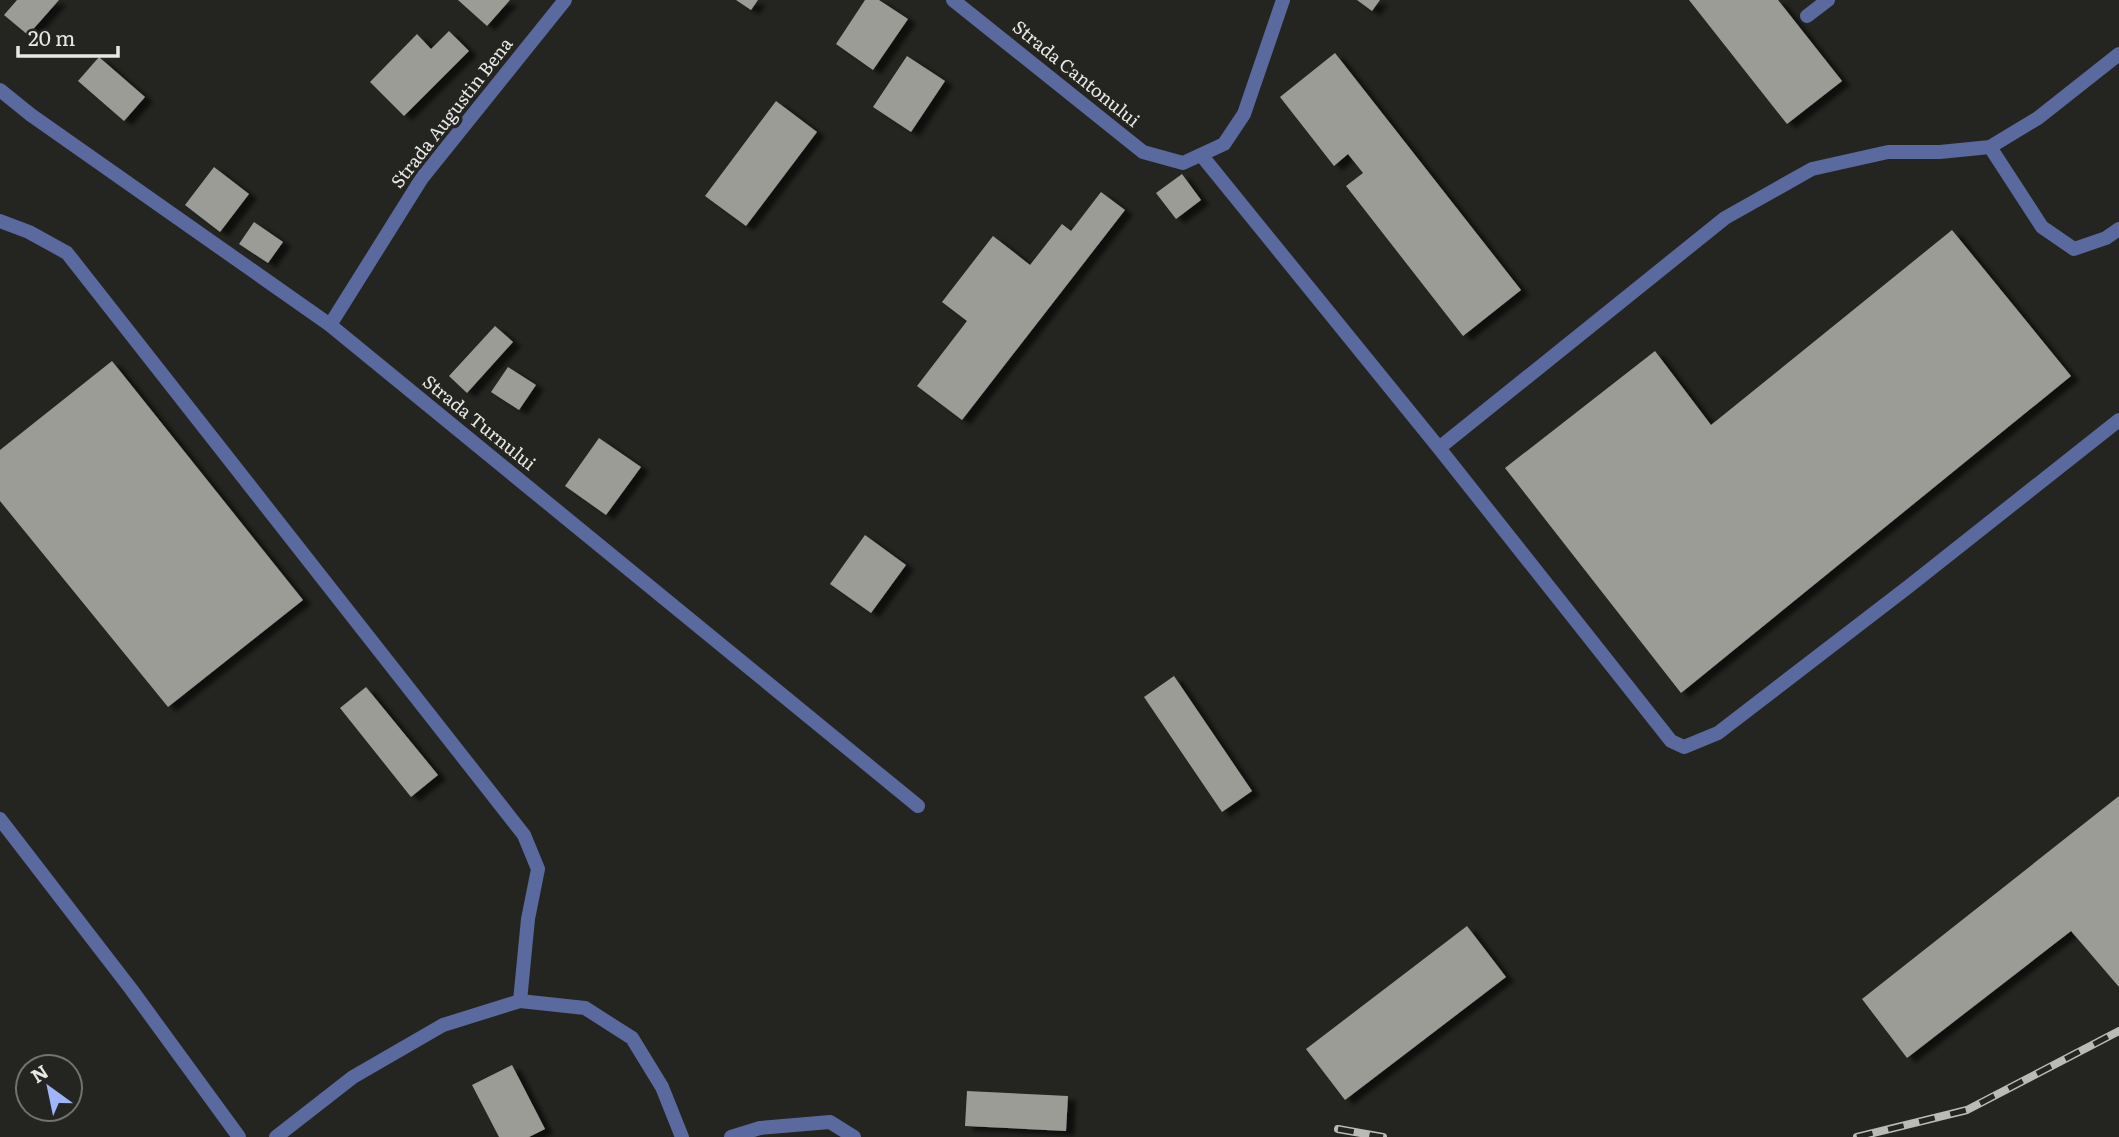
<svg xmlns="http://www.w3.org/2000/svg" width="2119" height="1137" font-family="Literata,serif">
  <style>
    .building { fill: #9c9c96; filter: url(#shadow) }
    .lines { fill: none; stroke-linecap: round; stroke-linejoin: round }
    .lane { stroke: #5a699e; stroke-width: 14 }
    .street { stroke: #5a699e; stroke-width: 14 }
    .rail-casing { stroke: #babab7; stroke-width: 8 }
    .rail { stroke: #242420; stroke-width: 5; stroke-dasharray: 16; stroke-linecap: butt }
    .labels { text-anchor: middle; stroke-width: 7; stroke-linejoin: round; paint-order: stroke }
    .street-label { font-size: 18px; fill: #e7e7e4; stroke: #242420 }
  </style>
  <defs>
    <filter id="shadow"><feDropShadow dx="8" dy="4.5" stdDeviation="2" flood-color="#0009"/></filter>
  </defs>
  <rect width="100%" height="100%" fill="#242420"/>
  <path class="building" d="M17 0H59L28 35 4 15Z
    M458 0H510L487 26Z
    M736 0H758L751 10Z
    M865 0H879L908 19 873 70 836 44Z
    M1357 0H1380L1372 11Z
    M1689 0H1778L1842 81 1787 124Z
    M449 31 469 51 404 116 370 82 417 34 431 49Z
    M1335 53 1521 290 1463 336 1346 186 1363 173 1348 154 1334 166 1280 97Z
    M907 56 945 81 911 132 873 107Z
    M99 57 145 97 124 121 78 81Z
    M776 101 817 132 746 226 705 196Z
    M214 167 249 194 220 232 185 205Z
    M1182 174 1201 200 1176 219 1156 193Z
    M1101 192 1125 210 962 420 917 386 967 321 942 302 993 236 1030 265 1062 224 1071 231Z
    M254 222 283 242 268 263 239 244Z
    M1952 230 2071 376 1681 693 1505 468 1655 351 1711 425Z
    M495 326 513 342 467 393 449 376Z
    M112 361 303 600 168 707 0 501V450Z
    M508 367 536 385 519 410 491 392Z
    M599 438 641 467 606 515 565 486Z
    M865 535 906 565 871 613 830 584Z
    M1174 676 1252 791 1222 812 1144 697Z
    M366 687 438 775 411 797 340 708Z
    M2119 796V987L2071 931 1907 1058 1862 999Z
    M1467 926 1506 977 1345 1100 1306 1049Z
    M512 1065 545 1129 529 1137H499L472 1085Z
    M967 1091 1068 1096 1066 1131 965 1126Z"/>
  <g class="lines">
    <path class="lane" d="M1807 16 1828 0
      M1990 147 2042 227 2074 249 2106 238 2119 229
      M1202 156 1439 448 1671 741 1684 747 1718 733 1908 587 2119 420
      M0 221 29 232 67 253 524 835 538 869 528 919 520 1001
      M1439 448 1725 218 1812 169 1888 152H1940L1990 147 2038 118 2119 54
      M0 819 131 989 239 1137
      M276 1137 353 1077 443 1025 520 1001 585 1008 632 1038 662 1087 682 1137
      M731 1137 760 1128 830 1122 854 1137"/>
    <path class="street" d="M953 0 1143 152 1183 163 1224 144 1244 114 1283 0
      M0 90 31 115 330 325 918 806
      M330 325 422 178 565 0"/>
    <g class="rail-casing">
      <path id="rail" d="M1338 1129 1383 1137
        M1857 1137 1967 1110 2119 1031"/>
    </g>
    <use href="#rail" class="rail"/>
  </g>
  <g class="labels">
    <g class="street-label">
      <text transform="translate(1076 74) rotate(39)" y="6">Strada Cantonului</text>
      <text transform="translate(452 113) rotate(-52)" y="6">Strada Augustin Bena</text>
      <text transform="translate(479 423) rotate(39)" y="6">Strada Turnului</text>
    </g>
  </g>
  <g transform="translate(49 1088) rotate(327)"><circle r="33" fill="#242420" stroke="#72726e" stroke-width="2"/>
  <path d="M0-5L12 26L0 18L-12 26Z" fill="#9eb4fd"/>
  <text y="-10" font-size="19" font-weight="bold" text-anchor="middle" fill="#e7e7e4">N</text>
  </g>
  <path d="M18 46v10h100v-10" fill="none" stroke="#e7e7e4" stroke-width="3.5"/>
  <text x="28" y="46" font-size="21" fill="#e7e7e4" stroke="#242420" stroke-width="5" paint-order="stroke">20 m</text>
</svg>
